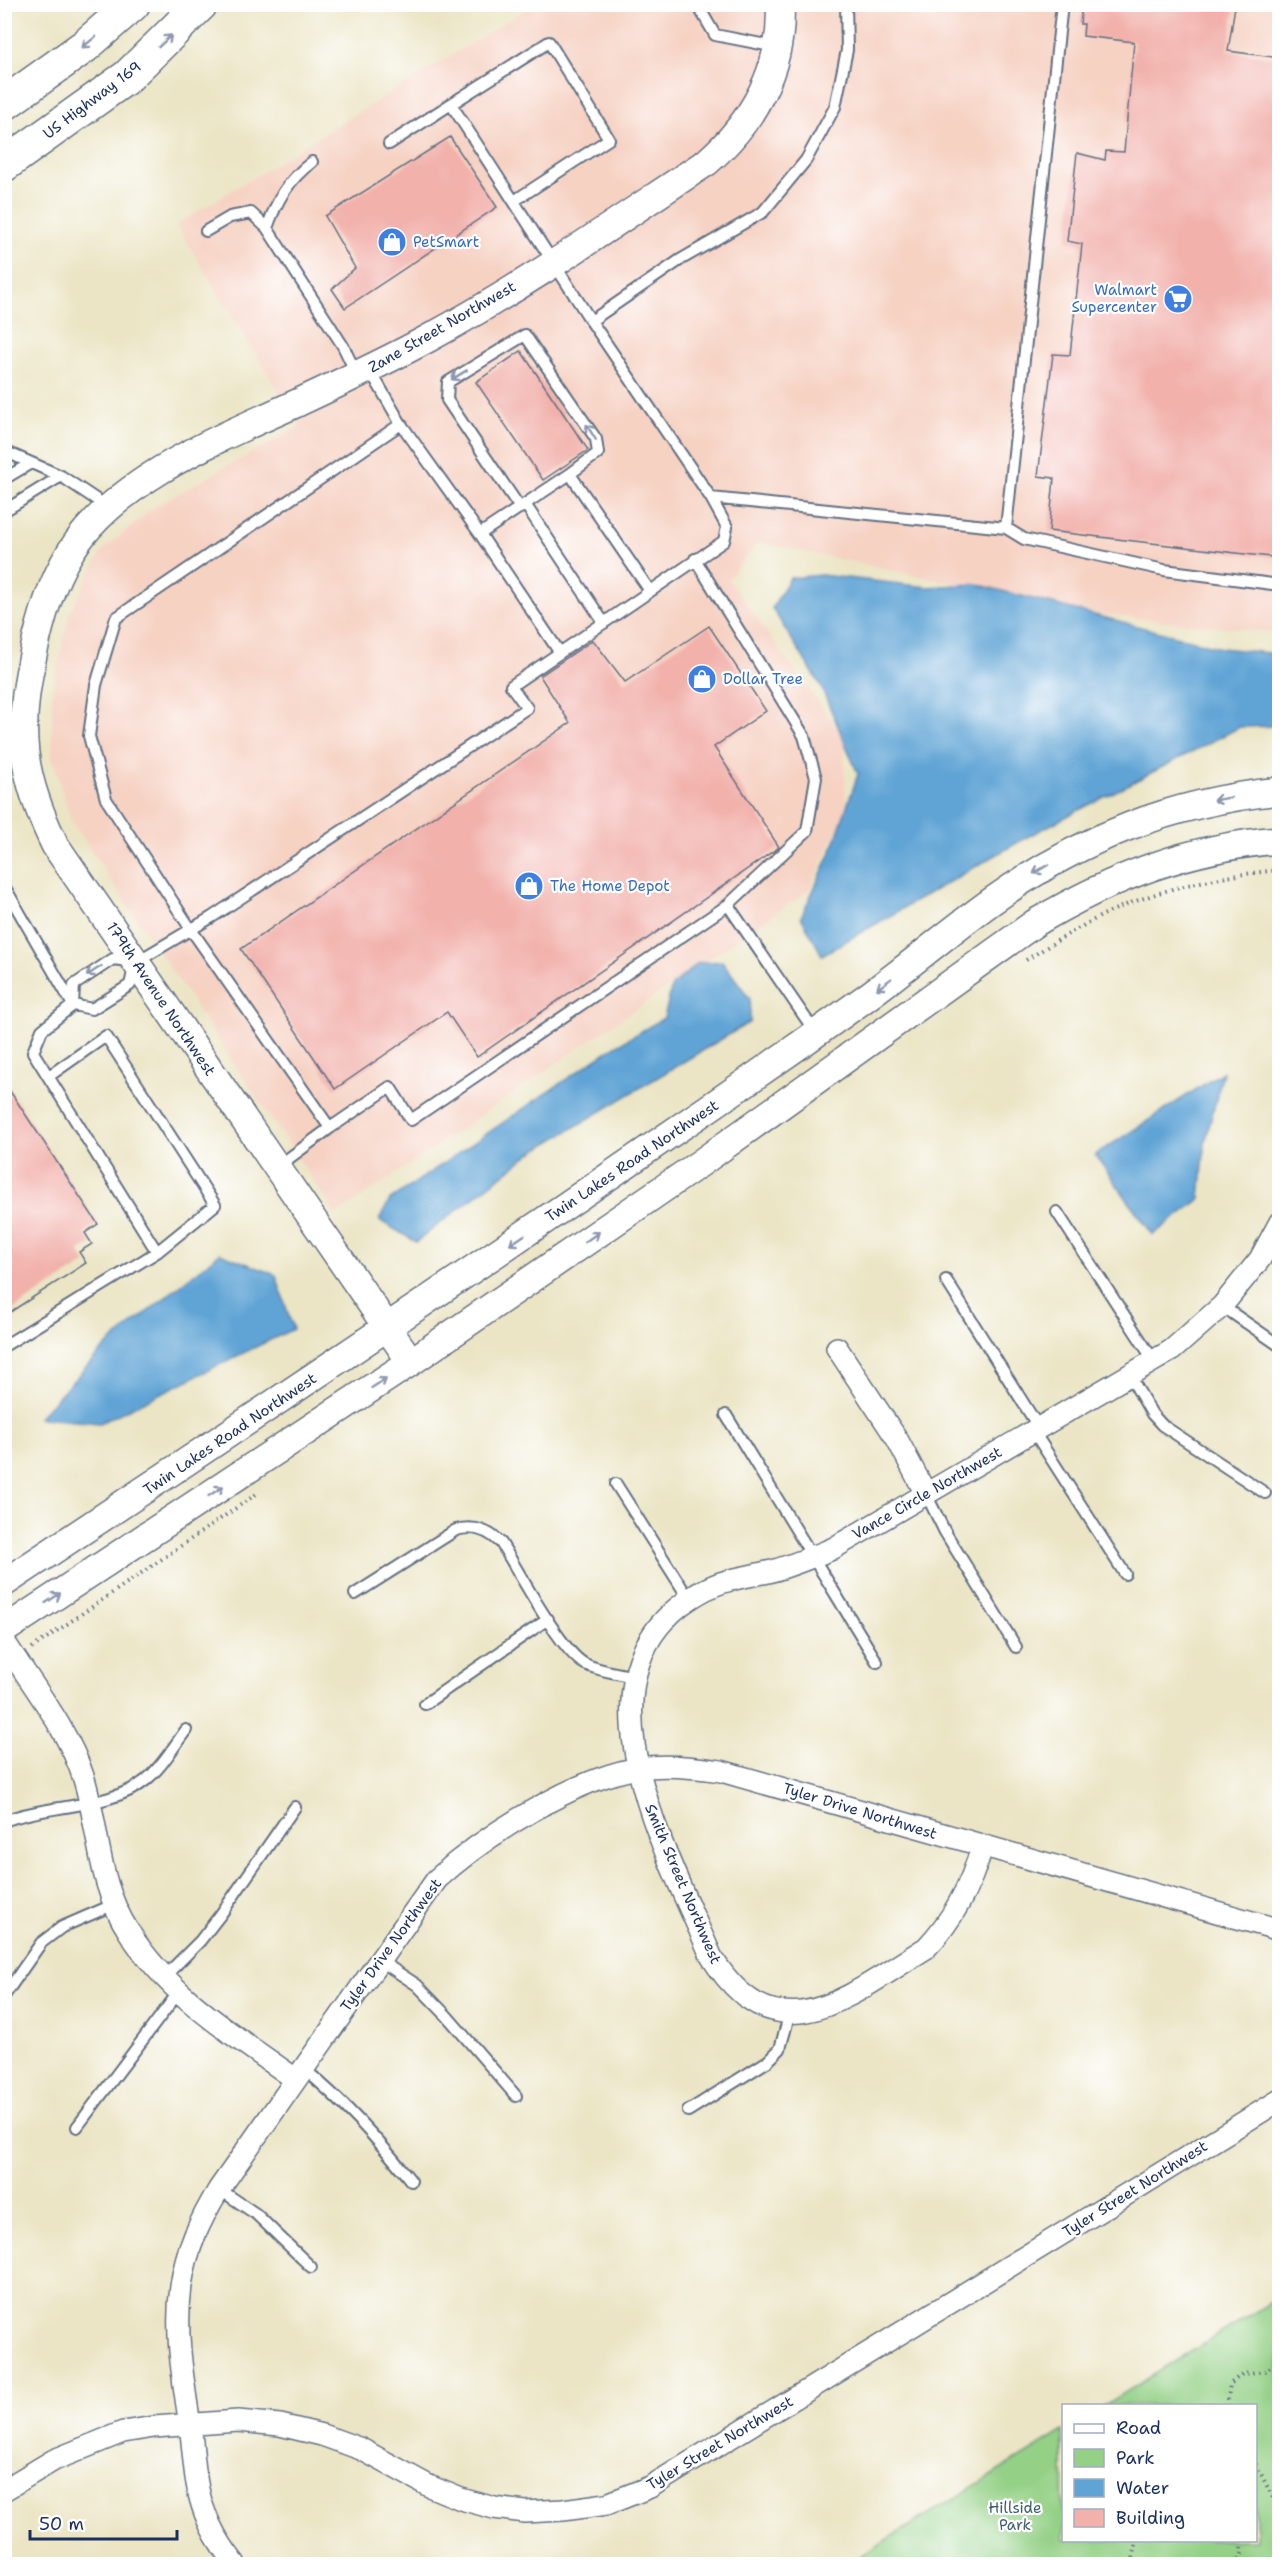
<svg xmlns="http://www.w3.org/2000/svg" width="1284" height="2569" font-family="'Shantell Sans',sans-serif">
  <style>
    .built { fill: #f6d2c3 }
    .green { fill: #94d086; stroke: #588072; stroke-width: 1.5 }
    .water { fill: #60a4d5; stroke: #3e6a9a; stroke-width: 1.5 }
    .building { fill: #f2b1ab }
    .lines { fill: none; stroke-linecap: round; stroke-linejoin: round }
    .service-casing { stroke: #646f82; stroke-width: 14 }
    .minor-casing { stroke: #646f82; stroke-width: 24 }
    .tertiary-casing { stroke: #646f82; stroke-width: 30 }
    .motorway-casing { stroke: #646f82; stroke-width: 36 }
    .path { stroke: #646f82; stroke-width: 4; stroke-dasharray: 1.5 4.5; stroke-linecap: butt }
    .service { stroke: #fff; stroke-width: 10 }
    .minor { stroke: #fff; stroke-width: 21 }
    .tertiary { stroke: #fff; stroke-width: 27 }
    .motorway { stroke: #fff; stroke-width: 33 }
    .oneway { stroke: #8d97ae }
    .labels { text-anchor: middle; stroke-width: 4.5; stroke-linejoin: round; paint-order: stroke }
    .street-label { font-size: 15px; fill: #1b2f5e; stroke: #fff }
    .shop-label { font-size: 15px; fill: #366cbe; stroke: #fff; text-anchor: start }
    .park-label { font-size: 15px; fill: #3f5f6a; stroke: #fff }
  </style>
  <rect width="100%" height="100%" fill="#fff"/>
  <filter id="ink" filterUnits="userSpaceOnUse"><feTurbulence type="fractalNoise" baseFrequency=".0167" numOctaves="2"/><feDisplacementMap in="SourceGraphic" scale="12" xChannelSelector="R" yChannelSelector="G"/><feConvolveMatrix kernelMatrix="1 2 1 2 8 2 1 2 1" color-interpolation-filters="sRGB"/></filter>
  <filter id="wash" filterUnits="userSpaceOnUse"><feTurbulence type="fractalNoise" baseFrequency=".008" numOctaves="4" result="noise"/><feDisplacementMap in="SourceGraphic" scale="24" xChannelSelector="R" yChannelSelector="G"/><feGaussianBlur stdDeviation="1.35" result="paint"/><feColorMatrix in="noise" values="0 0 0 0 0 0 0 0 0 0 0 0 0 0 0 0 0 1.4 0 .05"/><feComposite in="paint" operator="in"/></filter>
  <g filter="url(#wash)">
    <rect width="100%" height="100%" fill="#ebe5c5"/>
    <path class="built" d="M533 5H1279V633L1104 615 758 542 728 579 844 738 846 811 809 890 336 1215 71 821 52 757V694L69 614 102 551 154 507 300 426 176 225Z"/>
    <path class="green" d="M1279 2297V2564H848L1063 2431 1064 2540H1256V2406L1105 2405Z"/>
    <path class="water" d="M821 575 927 587 976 584 1221 648 1279 654V726L1240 727 1029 836 822 955 801 917 832 850 858 774 820 684 772 608 790 578Z
      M722 961 750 999V1022L531 1153 416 1242 379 1220 390 1200 609 1050 664 1018 672 986 698 963Z
      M1223 1072 1205 1143 1200 1199 1153 1235 1095 1155Z
      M220 1253 276 1275 293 1329 100 1423 38 1418 109 1343Z"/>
    <g id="blocks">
      <path class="building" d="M1082 4 1235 6 1228 51 1280 58V558L1049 531 1054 478 1038 476 1053 354 1070 355 1082 244 1067 241 1077 153 1105 160 1106 151 1124 152 1134 42 1083 36 1084 24H1080Z
        M450 137 497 207 345 308 332 289 355 268 325 216Z
        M521 351 588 450 543 480 476 382Z
        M709 626 766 711 714 747 779 847 477 1057 447 1012 335 1089 241 949 570 723 540 676 593 640 625 682Z
        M4 1082 98 1224 85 1233 92 1244 79 1252 86 1263 4 1316Z"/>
    </g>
  </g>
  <g filter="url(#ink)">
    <use href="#blocks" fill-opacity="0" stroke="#646f82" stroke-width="1.5"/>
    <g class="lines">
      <g class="service-casing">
        <path id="service" d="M697 4 715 35 777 47
          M389 144 451 104
          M514 201 609 139 549 42 451 104 591 321
          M267 228C277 200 288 180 312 162
          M206 231 230 217 251 213 267 228 343 346 357 375
          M370 370 401 424 480 534 560 653
          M401 424 116 618 96 685 89 736 106 799 190 928 330 1128 390 1087 411 1120 728 905 807 831 816 778 804 736 695 559
          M4 451 61 476 109 508
          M4 479 31 463
          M711 498 591 321 680 260 763 212 806 160 835 107 847 50 846 4
          M525 504 570 474 650 591
          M520 508 447 400 448 382 525 335 596 439 598 453 570 474
          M4 511 61 476
          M1006 528 1062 4
          M480 534 525 504 604 623
          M4 886 73 1005 92 1009 130 985 134 968
          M728 905 815 1032
          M49 1076 106 1036 215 1205 157 1252 33 1052 42 1030 73 1005 74 985 113 959 136 962 212 917 527 708 511 686 724 541 727 527 711 498 1006 528 1024 539 1164 570 1280 585
          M277 1167 330 1128
          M1057 1212 1154 1361
          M946 1280 1039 1428
          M1222 1306 1280 1346
          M4 1346 157 1252
          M1130 1376 1152 1414 1162 1425 1265 1493
          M726 1415 877 1662
          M1034 1432 1125 1574
          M616 1484 689 1599
          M926 1494 945 1532 1016 1647
          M355 1594 456 1530C474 1525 488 1530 501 1543 518 1570 561 1652 585 1664 599 1671 618 1673 634 1677
          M425 1704 548 1619
          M4 1821C47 1804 111 1809 146 1780 162 1767 174 1746 186 1730
          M379 1960 417 1985 447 2016 516 2096
          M163 1978 200 1941 221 1914 295 1807
          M4 1996 41 1943 62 1927 115 1904
          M303 2068C344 2102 378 2139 411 2181
          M688 2111 768 2061 780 2049 790 2012
          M77 2127 178 1993
          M219 2189 256 2214 311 2267"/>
      </g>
      <g class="minor-casing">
        <path id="minor" d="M837 1348 897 1439 926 1494
          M4 1641C32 1685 68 1729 84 1779 100 1831 97 1883 129 1932 170 1997 234 2035 295 2079
          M982 1847C971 1885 954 1919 926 1948 850 1995 776 2062 711 1956 669 1857 567 1677 691 1598 721 1578 739 1579 772 1571 793 1565 812 1557 832 1549L1172 1350 1222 1306 1260 1259 1280 1222
          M4 2490 54 2460 123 2432 154 2427 238 2421 280 2425 322 2435 361 2449 429 2486 461 2499 494 2508 525 2512 563 2510 607 2504 650 2487 1280 2100
          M235 2564C223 2549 212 2532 205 2513 195 2488 194 2459 191 2432 184 2384 174 2335 181 2286 186 2250 200 2220 219 2189L437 1879C484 1836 575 1778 639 1768 666 1764 694 1767 721 1771L1280 1930"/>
      </g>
      <g class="tertiary-casing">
        <path id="tertiary" d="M411 1362 55 845C21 776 16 730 33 655 41 618 51 583 71 551 117 479 220 438 295 404 340 383 385 362 429 338 525 286 616 222 707 162 753 122 784 67 780 4
          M4 1583C226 1436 447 1288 666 1137 731 1093 796 1048 860 1002 905 970 947 933 992 901 1081 838 1171 802 1280 791
          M4 1630 411 1362 702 1162 1035 923C1112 877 1189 847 1280 840"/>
      </g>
      <g class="motorway-casing">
        <path id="motorway" d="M4 104 85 46 133 4
          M4 165 127 77 201 4"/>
      </g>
      <path class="path" d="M1026 960C1055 942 1083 924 1114 910 1165 887 1224 875 1280 870
        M32 1648 258 1493
        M1227 2406 1230 2384 1242 2374 1265 2371 1280 2360
        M1256 2464 1280 2512
        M1132 2564 1137 2540
        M1235 2564 1242 2554V2540
        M1276 2564 1280 2554"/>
      <use href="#service" class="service"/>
      <use href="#minor" class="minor"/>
      <use href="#tertiary" class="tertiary"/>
      <use href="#motorway" class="motorway"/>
    </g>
    <defs><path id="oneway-shaft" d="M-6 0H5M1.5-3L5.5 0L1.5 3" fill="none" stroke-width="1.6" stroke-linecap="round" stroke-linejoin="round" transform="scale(1.5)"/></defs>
    <g class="oneway">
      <use href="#oneway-shaft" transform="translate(165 41) rotate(-43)"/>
      <use href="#oneway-shaft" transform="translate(89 42) rotate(141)"/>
      <use href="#oneway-shaft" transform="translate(459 375) rotate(149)"/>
      <use href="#oneway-shaft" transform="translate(591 432) rotate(-122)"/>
      <use href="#oneway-shaft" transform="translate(1222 799) rotate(170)"/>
      <use href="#oneway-shaft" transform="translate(1041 869) rotate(149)"/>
      <use href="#oneway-shaft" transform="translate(94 971) rotate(147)"/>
      <use href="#oneway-shaft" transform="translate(884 984) rotate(143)"/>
      <use href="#oneway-shaft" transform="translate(592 1237) rotate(-35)"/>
      <use href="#oneway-shaft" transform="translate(517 1240) rotate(146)"/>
      <use href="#oneway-shaft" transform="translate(379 1383) rotate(-33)"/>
      <use href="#oneway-shaft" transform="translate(216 1491) rotate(-33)"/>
      <use href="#oneway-shaft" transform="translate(53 1598) rotate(-33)"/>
    </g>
  </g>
  <defs>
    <g id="shop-disc" transform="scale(1.5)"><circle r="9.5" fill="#3f7fe0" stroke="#fff"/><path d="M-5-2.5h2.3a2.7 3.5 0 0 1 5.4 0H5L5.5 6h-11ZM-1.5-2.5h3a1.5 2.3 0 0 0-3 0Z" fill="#fff"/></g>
    <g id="supermarket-disc" transform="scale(1.5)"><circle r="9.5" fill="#3f7fe0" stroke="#fff"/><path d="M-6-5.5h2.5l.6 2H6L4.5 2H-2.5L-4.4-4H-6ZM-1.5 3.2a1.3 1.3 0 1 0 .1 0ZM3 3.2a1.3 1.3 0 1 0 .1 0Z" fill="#fff"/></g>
  </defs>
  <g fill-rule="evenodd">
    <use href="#shop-disc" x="392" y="242"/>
    <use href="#supermarket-disc" x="1178" y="299"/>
    <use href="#shop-disc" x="702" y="679"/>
    <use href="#shop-disc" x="529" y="886"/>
  </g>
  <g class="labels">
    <g class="street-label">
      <text transform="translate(92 100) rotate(-37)" y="5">US Highway 169</text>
      <text transform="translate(442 327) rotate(-30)" y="5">Zane Street Northwest</text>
      <text transform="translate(161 999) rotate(56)" y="5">179th Avenue Northwest</text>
      <text transform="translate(632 1161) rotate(-34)" y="5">Twin Lakes Road Northwest</text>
      <text transform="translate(230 1434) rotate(-34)" y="5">Twin Lakes Road Northwest</text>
      <text transform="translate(927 1493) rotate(-30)" y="5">Vance Circle Northwest</text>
      <text transform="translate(860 1811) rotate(17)" y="5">Tyler Drive Northwest</text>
      <text transform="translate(683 1884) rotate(67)" y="5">Smith Street Northwest</text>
      <text transform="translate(391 1945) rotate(-54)" y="5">Tyler Drive Northwest</text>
      <text transform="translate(1135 2189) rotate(-32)" y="5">Tyler Street Northwest</text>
      <text transform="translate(720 2443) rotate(-31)" y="5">Tyler Street Northwest</text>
    </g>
    <g class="shop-label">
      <text x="413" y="247">PetSmart</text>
      <text x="1157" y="295" text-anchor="end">Walmart<tspan x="1157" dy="17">Supercenter</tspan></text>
      <text x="723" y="684">Dollar Tree</text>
      <text x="550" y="891">The Home Depot</text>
    </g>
    <g class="park-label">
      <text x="1015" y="2513">Hillside<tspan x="1015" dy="17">Park</tspan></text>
    </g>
  </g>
  <rect width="1284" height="2569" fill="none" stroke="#fff" stroke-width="24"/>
  <rect x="1062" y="2404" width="195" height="138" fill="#ffffff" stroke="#a4acbf" stroke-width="1.5"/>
  <rect x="1074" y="2424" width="30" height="9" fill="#ffffff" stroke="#a4acbf" stroke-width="1.5"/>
  <text x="1116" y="2434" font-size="18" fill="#1b2f5e">Road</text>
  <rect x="1074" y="2449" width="30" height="18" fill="#94d086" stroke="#a4acbf" stroke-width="1.5"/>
  <text x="1116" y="2464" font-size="18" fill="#1b2f5e">Park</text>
  <rect x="1074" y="2479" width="30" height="18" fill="#60a4d5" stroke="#a4acbf" stroke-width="1.5"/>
  <text x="1116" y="2494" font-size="18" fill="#1b2f5e">Water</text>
  <rect x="1074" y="2509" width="30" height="18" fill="#f2b1ab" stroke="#a4acbf" stroke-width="1.5"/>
  <text x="1116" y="2524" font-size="18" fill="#1b2f5e">Building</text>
  <path d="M30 2530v9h147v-9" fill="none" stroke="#1b2f5e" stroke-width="3"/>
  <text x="39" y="2530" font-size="18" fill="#1b2f5e" stroke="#ffffff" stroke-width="4.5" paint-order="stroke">50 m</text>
</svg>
